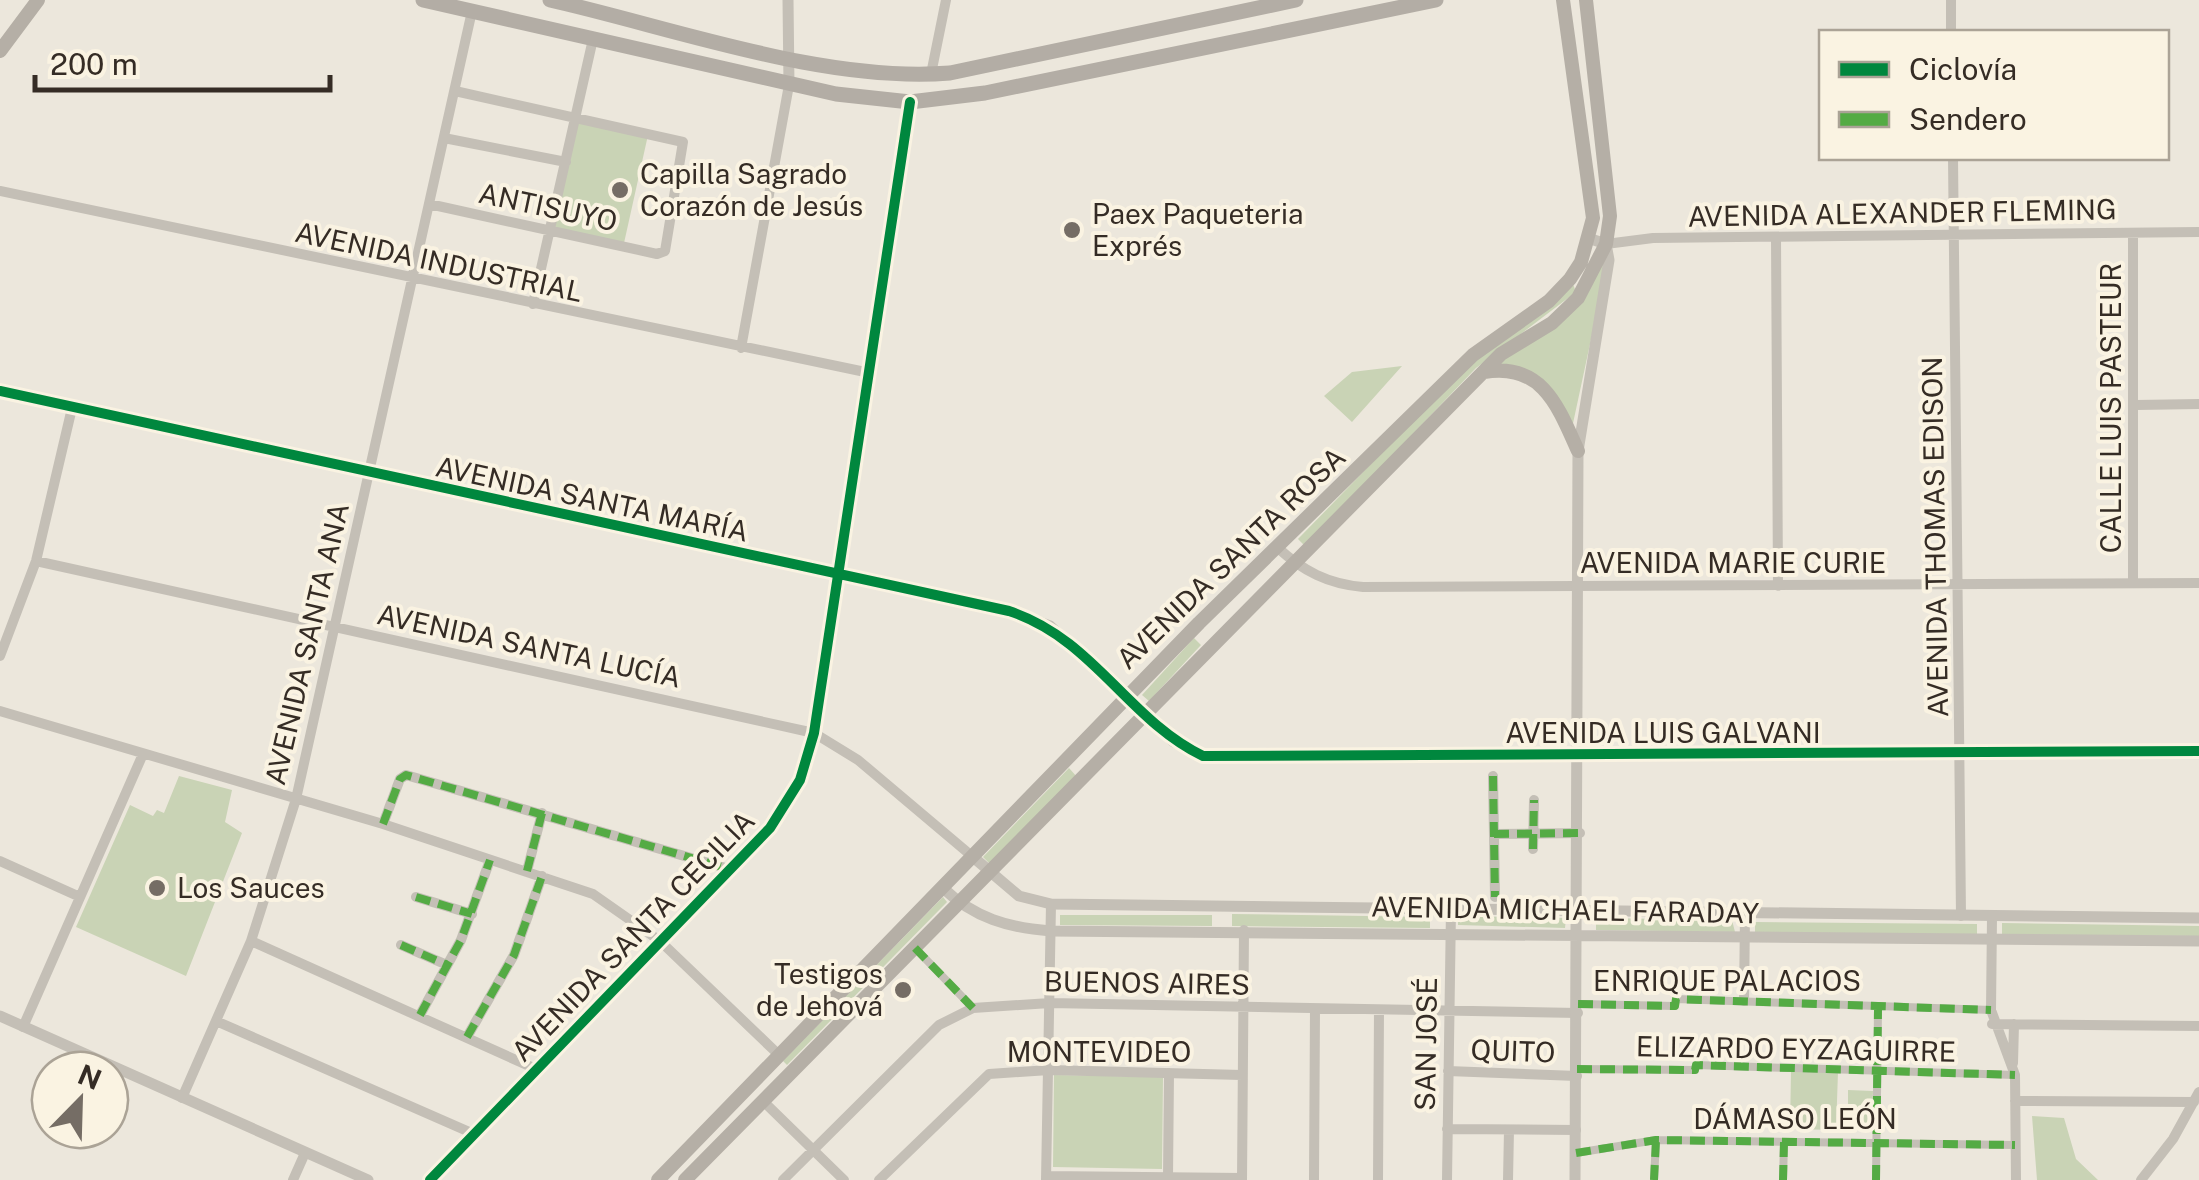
<svg xmlns="http://www.w3.org/2000/svg" width="2199" height="1180" font-family="'Public Sans',sans-serif">
  <style>
    .green { fill: #c9d3b5 }
    .lines { fill: none; stroke-linecap: round; stroke-linejoin: round }
    .pedestrian { stroke: #c4bfb6; stroke-width: 8 }
    .minor { stroke: #c4bfb6; stroke-width: 10 }
    .tertiary { stroke: #c4bfb6; stroke-width: 11 }
    .secondary { stroke: #b5afa6; stroke-width: 14 }
    .primary { stroke: #b3ada5; stroke-width: 15 }
    .quiet { stroke: #54ab44; stroke-width: 8; stroke-dasharray: 15 8; stroke-linecap: butt }
    .cycleway-casing { stroke: #faf3e2; stroke-width: 16 }
    .cycleway { stroke: #00873e; stroke-width: 10 }
    .poi-dot { fill: #756d65; stroke: #faf3e2; stroke-width: 4 }
    .labels { text-anchor: middle; stroke-width: 8; stroke-linejoin: round; paint-order: stroke }
    .poi-label { font-size: 28px; fill: #352c25; stroke: #faf3e2; text-anchor: start }
    .street-label { font-size: 28px; fill: #352c25; stroke: #faf3e2 }
  </style>
  <rect width="100%" height="100%" fill="#ece7dc"/>
  <path class="green" d="M577 120 648 135 624 243 553 227Z
    M1603 263 1602 288 1572 428C1548 377 1544 371 1487 370L1555 326Z
    M1573 284 1576 292 1476 368 1305 546 1298 539 1485 347Z
    M1402 366 1352 422 1324 396 1352 372Z
    M1194 638 1201 645 1149 701 1142 695Z
    M1069 768 1077 777 991 865 983 857Z
    M179 776 232 790 225 822 242 833 186 976 76 927 130 805 153 816 157 810 164 813Z
    M943 897 947 902 787 1065 783 1061Z
    M1232 914 1430 917V928L1232 926Z
    M1060 915H1212V926L1060 925Z
    M1458 916 1566 918 1565 928 1458 925Z
    M1596 918 1732 920 1735 932 1596 930Z
    M1755 922 1977 924V936L1755 934Z
    M2002 923 2199 926V936L2002 935Z
    M1791 1071 1838 1072 1836 1130 1790 1129Z
    M1054 1075 1163 1077 1162 1169 1053 1167Z
    M1848 1090 1873 1091 1872 1128H1848Z
    M2032 1116 2064 1118 2076 1159 2098 1180H2037Z"/>
  <g class="lines">
    <path class="pedestrian" d="M915 948 973 1008
      M1578 1004 1675 1006 1676 999 1991 1010
      M1577 1069 1695 1070 1696 1065 2015 1075
      M1576 1153 1656 1140 2015 1145
      M1654 1180 1656 1140
      M1783 1180 1784 1142
      M1876 1180 1878 1009"/>
    <path class="minor" d="M1951 0V32
      M931 74 946 0
      M444 138 566 162
      M1953 158 1961 916
      M0 191 870 373
      M429 204 657 254 665 251 683 142 455 91
      M2133 233V583
      M1776 237 1778 586
      M1606 244 1653 238 2199 232
      M533 304 593 39
      M741 348 789 85
      M2136 405 2199 404
      M1278 548C1303 571 1328 584 1363 587L2199 583
      M36 561 814 733 858 760 973 857
      M0 656 36 561 72 408
      M0 711 383 824 593 894 660 941 779 1055
      M1143 712 1173 742 1203 756 2199 751
      M1493 776 1495 897
      M383 824 400 779 406 775 729 869
      M1494 834 1580 833
      M1533 849 1534 800
      M0 861 80 897
      M527 871 542 813
      M416 897 472 914
      M1992 917 1991 1010 2015 1075 2016 1180
      M251 941 536 1069
      M401 945 447 965
      M1744 1001 1745 914
      M420 1015 461 940 490 860
      M216 1021 474 1134
      M1992 1024 2199 1026
      M23 1027 143 754
      M467 1037 514 955 542 876
      M2013 1063 2014 1024
      M1448 1071 1577 1076
      M182 1098 251 941 296 799 472 11
      M762 1100 844 1180
      M2015 1101 2194 1102
      M1447 1129 1576 1130
      M1046 1176 1242 1178
      M1168 1177 1169 1073
      M293 1180 305 1153
      M430 1180 770 828 800 780 814 733 910 102
      M783 1180 939 1025 973 1008 1050 1003 1578 1013
      M879 1180 989 1074 1049 1070 1242 1075
      M1046 1180 1051 904
      M1242 1180 1244 930
      M1314 1180 1315 1009
      M1378 1180 1379 1010
      M1447 1180 1451 909
      M1508 1180 1509 1130
      M2141 1180 2173 1139 2199 1092"/>
    <path class="tertiary" d="M788 0 789 85
      M0 391 1009 611 1050 626 1143 712
      M973 857 1019 896 1051 904 2199 918
      M943 888C974 918 1009 928 1051 931L2199 941
      M0 1016 368 1180
      M1575 1180 1578 451 1609 260 1606 244 1588 238"/>
    <path class="secondary" d="M0 51 38 0
      M1484 372C1542 362 1558 406 1578 451
      M658 1180 1199 623 1473 355 1549 301 1570 279 1581 262 1593 218 1563 0
      M685 1180 1501 354 1552 323 1578 298 1606 244 1610 216 1586 0"/>
    <path class="primary" d="M423 0 836 94 910 102 985 93 1436 0
      M550 0C674 28 823 83 950 73L1296 0"/>
    <path class="quiet" d="M1493 776 1495 897
      M383 824 400 779 406 775 729 869
      M1494 834 1580 833
      M1533 849 1534 800
      M527 871 542 813
      M416 897 472 914
      M401 945 447 965
      M915 948 973 1008
      M1578 1004 1675 1006 1676 999 1991 1010
      M420 1015 461 940 490 860
      M467 1037 514 955 542 876
      M1577 1069 1695 1070 1696 1065 2015 1075
      M1576 1153 1656 1140 2015 1145
      M1654 1180 1656 1140
      M1783 1180 1784 1142
      M1876 1180 1878 1009"/>
    <g class="cycleway-casing">
      <path id="cycleway" d="M0 391 1009 611C1094 639 1127 719 1203 756L2199 751
        M430 1180 770 828 800 780 814 733 910 102"/>
    </g>
    <use href="#cycleway" class="cycleway"/>
  </g>
  <g class="poi-dot">
    <circle cx="620" cy="190" r="10"/>
    <circle cx="1072" cy="230" r="10"/>
    <circle cx="157" cy="888" r="10"/>
    <circle cx="903" cy="990" r="10"/>
  </g>
  <g class="labels">
    <g class="poi-label">
      <text x="640" y="184">Capilla Sagrado<tspan x="640" dy="32">Corazón de Jesús</tspan></text>
      <text x="1092" y="224">Paex Paqueteria<tspan x="1092" dy="32">Exprés</tspan></text>
      <text x="177" y="898">Los Sauces</text>
      <text x="883" y="984" text-anchor="end">Testigos<tspan x="883" dy="32">de Jehová</tspan></text>
    </g>
    <g class="street-label">
      <text transform="translate(548 207) rotate(12)" y="10">ANTISUYO</text>
      <text transform="translate(1902 213) rotate(-1)" y="10">AVENIDA ALEXANDER FLEMING</text>
      <text transform="translate(439 262) rotate(12)" y="10">AVENIDA INDUSTRIAL</text>
      <text transform="translate(2111 408) rotate(-90)" y="10">CALLE LUIS PASTEUR</text>
      <text transform="translate(592 499) rotate(12)" y="10">AVENIDA SANTA MARÍA</text>
      <text transform="translate(1935 537) rotate(-91)" y="10">AVENIDA THOMAS EDISON</text>
      <text transform="translate(1231 558) rotate(-44)" y="10">AVENIDA SANTA ROSA</text>
      <text x="1733" y="573">AVENIDA MARIE CURIE</text>
      <text transform="translate(307 644) rotate(-77)" y="10">AVENIDA SANTA ANA</text>
      <text transform="translate(529 646) rotate(12)" y="10">AVENIDA SANTA LUCÍA</text>
      <text x="1663" y="743">AVENIDA LUIS GALVANI</text>
      <text transform="translate(1565 910) rotate(1)" y="10">AVENIDA MICHAEL FARADAY</text>
      <text transform="translate(633 936) rotate(-46)" y="10">AVENIDA SANTA CECILIA</text>
      <text x="1727" y="991">ENRIQUE PALACIOS</text>
      <text transform="translate(1147 983) rotate(1)" y="10">BUENOS AIRES</text>
      <text transform="translate(1426 1044) rotate(-89)" y="10">SAN JOSÉ</text>
      <text transform="translate(1796 1049) rotate(1)" y="10">ELIZARDO EYZAGUIRRE</text>
      <text transform="translate(1513 1051) rotate(2)" y="10">QUITO</text>
      <text x="1099" y="1062">MONTEVIDEO</text>
      <text x="1795" y="1129">DÁMASO LEÓN</text>
    </g>
  </g>
  <rect x="1819" y="30" width="350" height="130" fill="#faf3e2" stroke="#aba396" stroke-width="2.5"/>
  <rect x="1839" y="62" width="50" height="15" fill="#00873e" stroke="#aba396" stroke-width="2.5"/>
  <text x="1909" y="80" font-size="30" fill="#352c25">Ciclovía</text>
  <rect x="1839" y="112" width="50" height="15" fill="#54ab44" stroke="#aba396" stroke-width="2.5"/>
  <text x="1909" y="130" font-size="30" fill="#352c25">Sendero</text>
  <g transform="translate(80 1100) rotate(23)"><circle r="48" fill="#faf3e2" stroke="#aba396" stroke-width="2.5"/>
  <path d="M0-8L18 38L0 25L-18 38Z" fill="#756d65"/>
  <text y="-15" font-size="28" font-weight="bold" text-anchor="middle" fill="#352c25">N</text>
  </g>
  <path d="M35 75v15h295v-15" fill="none" stroke="#352c25" stroke-width="5"/>
  <text x="50" y="75" font-size="30" fill="#352c25" stroke="#faf3e2" stroke-width="8" paint-order="stroke">200 m</text>
</svg>
